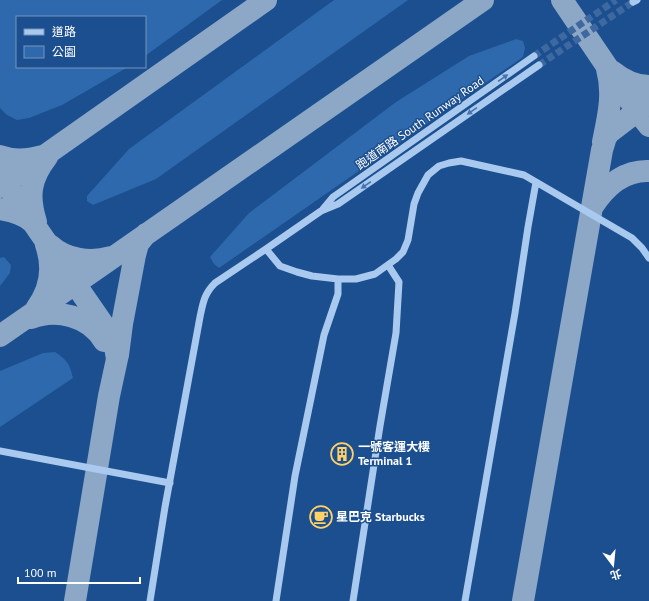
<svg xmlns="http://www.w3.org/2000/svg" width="649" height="601" font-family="'PT Sans','Noto Sans TC',sans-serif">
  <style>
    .green { fill: #2e69ad }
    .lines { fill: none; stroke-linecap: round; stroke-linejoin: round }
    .taxiway { stroke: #8da7c7; stroke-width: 22 }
    .minor-tunnel { stroke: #3d69a0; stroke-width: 7; stroke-dasharray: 7 3.5; stroke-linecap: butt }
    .minor { stroke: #a9c9ee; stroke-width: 7 }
    .oneway { fill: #4674ac }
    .labels { text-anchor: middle; stroke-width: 3; stroke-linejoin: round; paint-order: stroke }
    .street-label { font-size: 12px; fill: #fff; stroke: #1b4f8f }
    .poi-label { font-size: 12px; font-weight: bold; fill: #fff; stroke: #1b4f8f; text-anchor: start }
  </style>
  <rect width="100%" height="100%" fill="#1b4f8f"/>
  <path class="green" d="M0 0H222L145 56V17H17V67H128L62 105 29 118 17 120 7 115 0 108Z
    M334 0H408L156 179 93 205 87 201V196L129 149Z
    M516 39 523 41 525 48 523 57 219 268 214 264 210 257 249 213 396 102 469 56Z
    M4 257 11 265 10 273 0 286V258Z
    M55 352C67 360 70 364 73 378L0 427V371L43 353Z"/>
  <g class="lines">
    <path class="taxiway" d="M562 0 637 111 649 126
      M612 71C622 79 636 86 649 86
      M603 142C608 117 614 94 607 69
      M0 156C13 161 28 160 42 156
      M0 175 105 327 115 347 117 359 109 396 75 601
      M0 187 266 0
      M593 206C606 186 624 170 649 171
      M0 209C12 211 24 214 32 222
      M36 222C28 196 30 179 47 157
      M50 245C66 260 91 263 111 257
      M36 309C51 289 54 268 46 245
      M31 318C56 308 90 316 104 341
      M0 336 483 0
      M118 355 122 324 135 255 138 244 146 234
      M523 601 602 150 606 137 610 132 649 102"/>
    <path class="minor-tunnel" d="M534 56 616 0
      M539 65 633 2"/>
    <path class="minor" d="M633 2 637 0
      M323 209 333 197 534 56
      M266 249 280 266 297 272 312 276 338 279H356L375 274 396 259 403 252 408 240 414 204 418 193 428 175 439 166 449 163 461 161 524 175 632 238 642 248 649 258
      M0 451 170 483
      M150 601 165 507 200 317C203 303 204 294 215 283L266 249 321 211 338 204 539 65
      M276 601 295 476 324 335 338 294V279
      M353 601 380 426 396 333 399 282 388 265
      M465 601 515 313 528 227 536 182"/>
  </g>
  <defs><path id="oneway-solid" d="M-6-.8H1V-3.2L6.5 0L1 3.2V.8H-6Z"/></defs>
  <g class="oneway">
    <use href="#oneway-solid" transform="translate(503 78) rotate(-35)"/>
    <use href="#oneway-solid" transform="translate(472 111) rotate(145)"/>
    <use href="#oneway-solid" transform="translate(366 185) rotate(145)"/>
  </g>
  <defs>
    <g id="building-ring" transform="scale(1.15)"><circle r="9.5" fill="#1b4f8f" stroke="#ffd166" stroke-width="1.5"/><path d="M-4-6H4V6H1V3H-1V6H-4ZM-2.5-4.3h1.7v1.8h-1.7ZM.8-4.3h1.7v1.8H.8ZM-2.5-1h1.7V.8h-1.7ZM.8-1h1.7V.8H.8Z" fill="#ffd166"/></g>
    <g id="cafe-ring" transform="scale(1.15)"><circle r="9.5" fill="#1b4f8f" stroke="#ffd166" stroke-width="1.5"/><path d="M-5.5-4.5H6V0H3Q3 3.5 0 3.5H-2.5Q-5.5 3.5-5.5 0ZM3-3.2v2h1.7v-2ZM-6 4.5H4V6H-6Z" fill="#ffd166"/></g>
  </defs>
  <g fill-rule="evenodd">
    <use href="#building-ring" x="342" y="454"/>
    <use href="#cafe-ring" x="321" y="517"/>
  </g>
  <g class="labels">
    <g class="street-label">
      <text transform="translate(420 123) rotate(-35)" y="4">跑道南路 South Runway Road</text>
    </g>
    <g class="poi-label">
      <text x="358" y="451">一號客運大樓<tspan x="358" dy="14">Terminal 1</tspan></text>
      <text x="336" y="521">星巴克 Starbucks</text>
    </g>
  </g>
  <rect x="16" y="16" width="130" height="52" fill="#1b4f8f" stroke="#7695bc"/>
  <rect x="24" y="29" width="20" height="6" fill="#a9c9ee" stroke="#7695bc"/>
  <text x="52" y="36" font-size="12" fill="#ffffff">道路</text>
  <rect x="24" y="46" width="20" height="12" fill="#2e69ad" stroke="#7695bc"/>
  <text x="52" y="56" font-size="12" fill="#ffffff">公園</text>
  <g transform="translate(613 565) rotate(164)" stroke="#1b4f8f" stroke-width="3" paint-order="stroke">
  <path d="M0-3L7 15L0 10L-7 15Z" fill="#ffffff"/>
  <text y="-6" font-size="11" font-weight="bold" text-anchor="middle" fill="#ffffff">北</text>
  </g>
  <path d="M18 577v6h122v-6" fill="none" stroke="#ffffff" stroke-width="2"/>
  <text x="24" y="577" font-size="12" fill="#ffffff" stroke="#1b4f8f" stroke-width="3" paint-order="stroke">100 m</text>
</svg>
